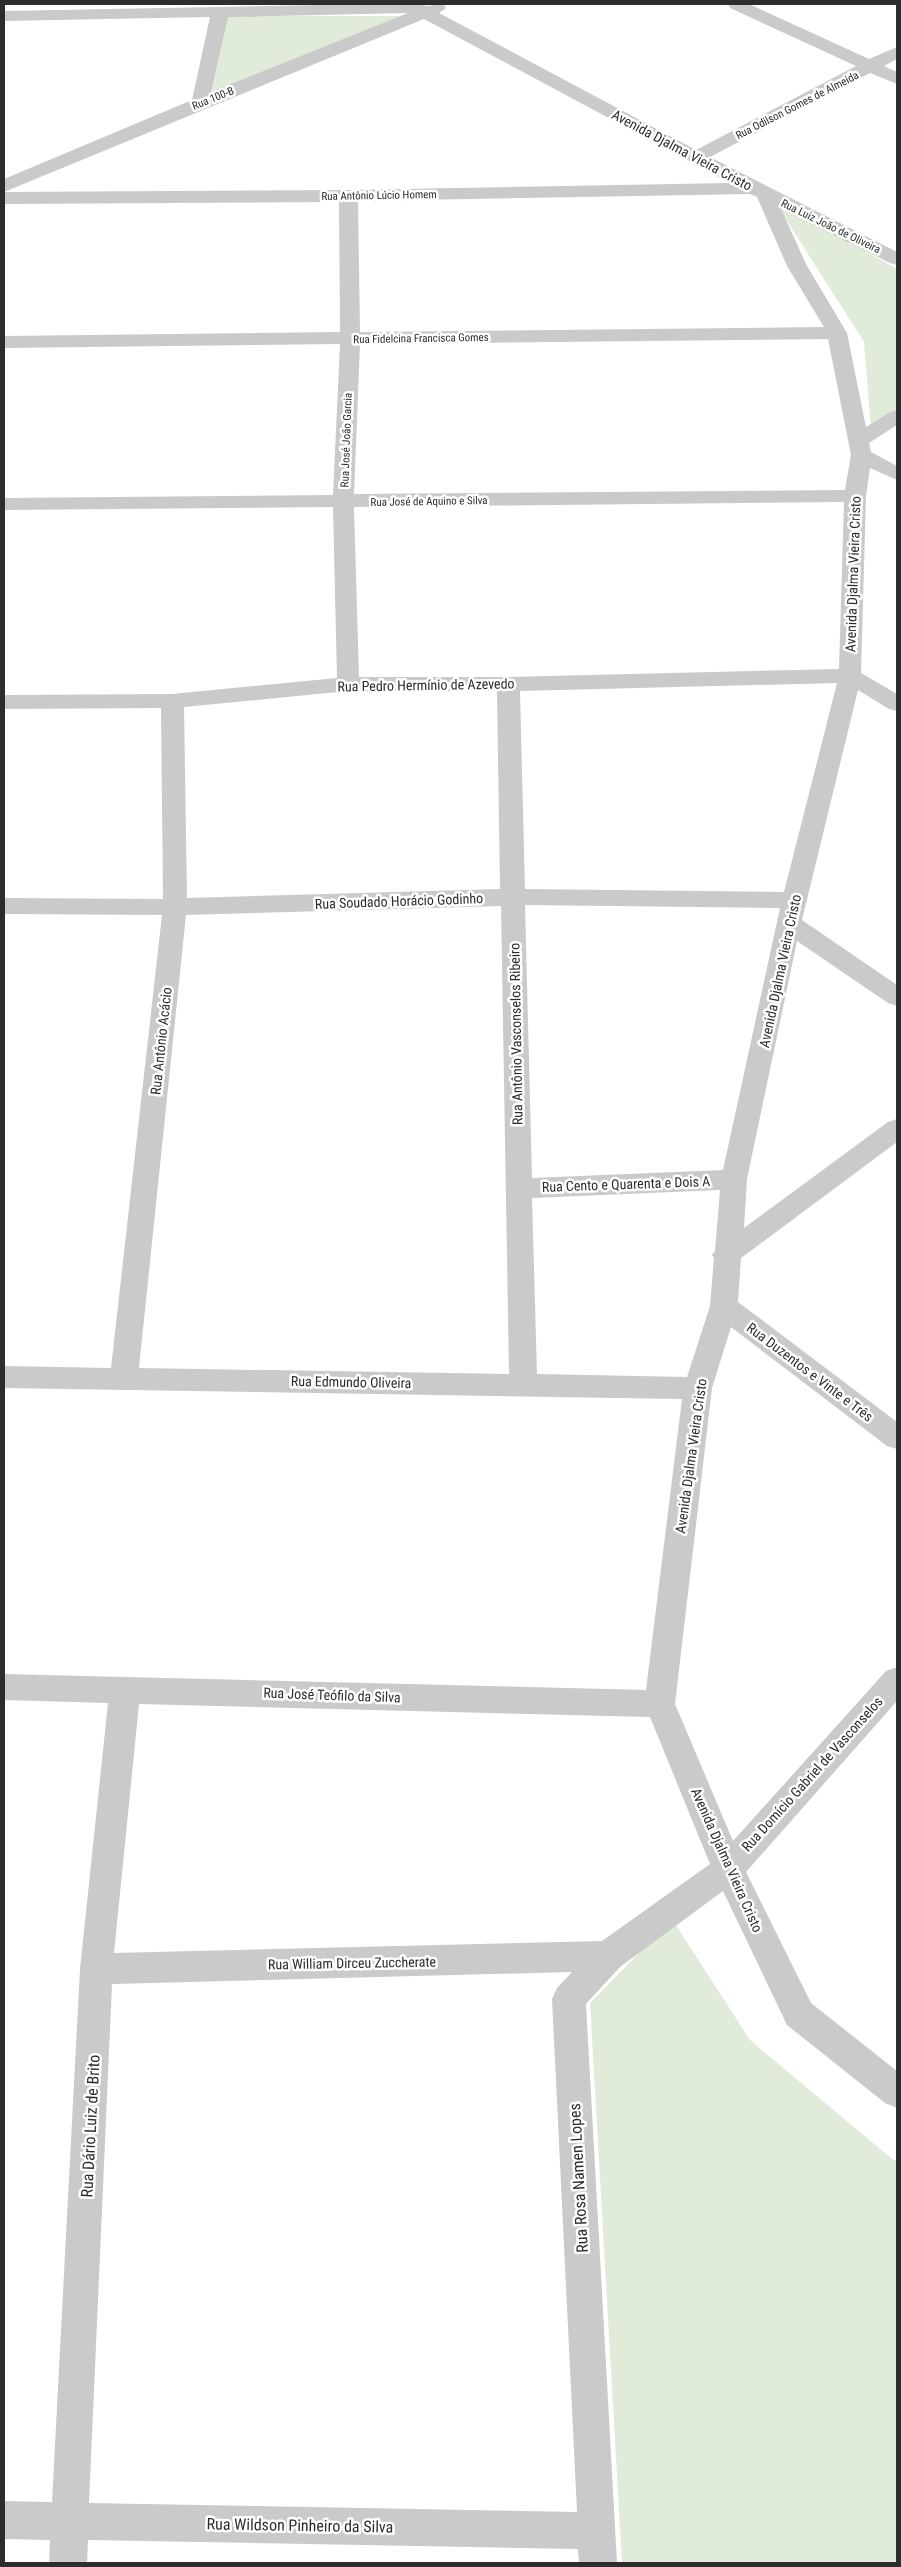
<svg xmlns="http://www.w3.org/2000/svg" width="901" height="2567" font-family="'Roboto Condensed',sans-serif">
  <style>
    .green { fill: #e1ebda }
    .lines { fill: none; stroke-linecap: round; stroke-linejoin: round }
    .minor { fill: #cacaca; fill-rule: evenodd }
    .labels { text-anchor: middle; stroke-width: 5; stroke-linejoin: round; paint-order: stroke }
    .far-street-label { font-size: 11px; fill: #2d2d2d; stroke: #fff }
    .street-label { font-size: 14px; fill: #2d2d2d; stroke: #fff }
    .near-street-label { font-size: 16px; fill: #2d2d2d; stroke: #fff }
  </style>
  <rect width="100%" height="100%" fill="#fff"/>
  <path class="green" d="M225 16H410L206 97Z
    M773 199 897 269V410L871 429 864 342Z
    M672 1919 750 2040 892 2159 897 2161V2563H622L590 2003Z"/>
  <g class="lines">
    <path class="minor" d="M366 4H422L426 6 443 4 446 8 439 13 696 150 856 66 730 8 728 4H749L869 59 897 47V59L884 66 897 72V84L870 73 710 157 897 252V265L890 263 781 209 807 266 847 333 866 427 890 412 897 410V425L869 443 871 452 897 466V480L870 468 866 496 861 673 897 694V711L889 709 858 690 802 920 897 985V1006L888 1003 797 941 747 1179 744 1228 888 1122 897 1119V1142L741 1258 738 1302 897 1422V1449L887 1446 731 1327 712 1388 675 1704 733 1841 886 1671 897 1667V1701L746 1872 811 2003 897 2071V2108L885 2103 787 2025 723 1891 620 1967 586 2004 617 2563H579L578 2549 88 2540 87 2563H49L50 2540 4 2539V2501L52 2502 80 1969 108 1703 4 1700V1674L646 1690 682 1399 4 1388V1366L111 1368 162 915 4 914V898L163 899 161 708 4 709V695L172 694 337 678 333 507 4 510V498L333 495 340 344 4 348V336L340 332 339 202 4 204V192L348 190 730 183 424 19 4 192V179L192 100 210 17 4 21V11ZM408 13 211 92 228 17ZM750 194 757 197 787 266 824 327 360 332 358 201ZM828 339 851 455 845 490 354 494 360 344ZM844 502 839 669 508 677H359L354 507ZM837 683 784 892 525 889 520 691ZM348 691H497L500 889 187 898 184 707ZM525 905 780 908 723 1170 532 1178ZM501 906 509 1374 139 1368 186 915ZM720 1190 715 1251 712 1255 714 1258 710 1306 687 1377 537 1374 532 1198ZM139 1704 650 1717 710 1864 602 1941 114 1953ZM572 1972 557 1988 552 1999 577 2512 89 2503 112 1984Z"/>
  </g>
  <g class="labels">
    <g class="far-street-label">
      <text transform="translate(213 98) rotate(-22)" y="4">Rua 100-B</text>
      <text transform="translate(797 105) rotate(-27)" y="4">Rua Odilson Gomes de Almeida</text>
      <text transform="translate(379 195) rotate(-1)" y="4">Rua Antônio Lúcio Homem</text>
      <text transform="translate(831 226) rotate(26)" y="4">Rua Luiz João de Oliveira</text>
      <text transform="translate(421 338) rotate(-1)" y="4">Rua Fidelcina Francisca Gomes</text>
      <text transform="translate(346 440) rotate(-88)" y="4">Rua José João Garcia</text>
      <text transform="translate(429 501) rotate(-1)" y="4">Rua José de Aquino e Silva</text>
    </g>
    <g class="street-label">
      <text transform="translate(682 150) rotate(28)" y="5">Avenida Djalma Vieira Cristo</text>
      <text transform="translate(853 574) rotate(-88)" y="5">Avenida Djalma Vieira Cristo</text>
      <text transform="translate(426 685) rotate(-1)" y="5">Rua Pedro Hermínio de Azevedo</text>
      <text transform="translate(399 901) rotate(-2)" y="5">Rua Soudado Horácio Godinho</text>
      <text transform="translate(780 971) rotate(-78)" y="5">Avenida Djalma Vieira Cristo</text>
      <text transform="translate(516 1034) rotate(-91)" y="5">Rua Antônio Vasconselos Ribeiro</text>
      <text transform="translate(161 1041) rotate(-84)" y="5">Rua Antônio Acácio</text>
      <text transform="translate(626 1184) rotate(-2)" y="5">Rua Cento e Quarenta e Dois A</text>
      <text transform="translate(810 1372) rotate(37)" y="5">Rua Duzentos e Vinte e Três</text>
      <text transform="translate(351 1382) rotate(1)" y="5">Rua Edmundo Oliveira</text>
      <text transform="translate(691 1456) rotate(-82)" y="5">Avenida Djalma Vieira Cristo</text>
      <text transform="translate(332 1695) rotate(2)" y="5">Rua José Teófilo da Silva</text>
      <text transform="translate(812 1774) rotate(-48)" y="5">Rua Domício Gabriel de Vasconselos</text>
      <text transform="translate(727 1860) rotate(66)" y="5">Avenida Djalma Vieira Cristo</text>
      <text transform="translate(352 1963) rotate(-1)" y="5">Rua William Dirceu Zuccherate</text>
    </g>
    <g class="near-street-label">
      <text transform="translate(90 2126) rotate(-87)" y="6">Rua Dário Luiz de Brito</text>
      <text transform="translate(578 2178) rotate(-93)" y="6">Rua Rosa Namen Lopes</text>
      <text transform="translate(300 2525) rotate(1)" y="6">Rua Wildson Pinheiro da Silva</text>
    </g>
  </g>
  <rect width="901" height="2567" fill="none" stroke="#2d2d2d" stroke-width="10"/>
</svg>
